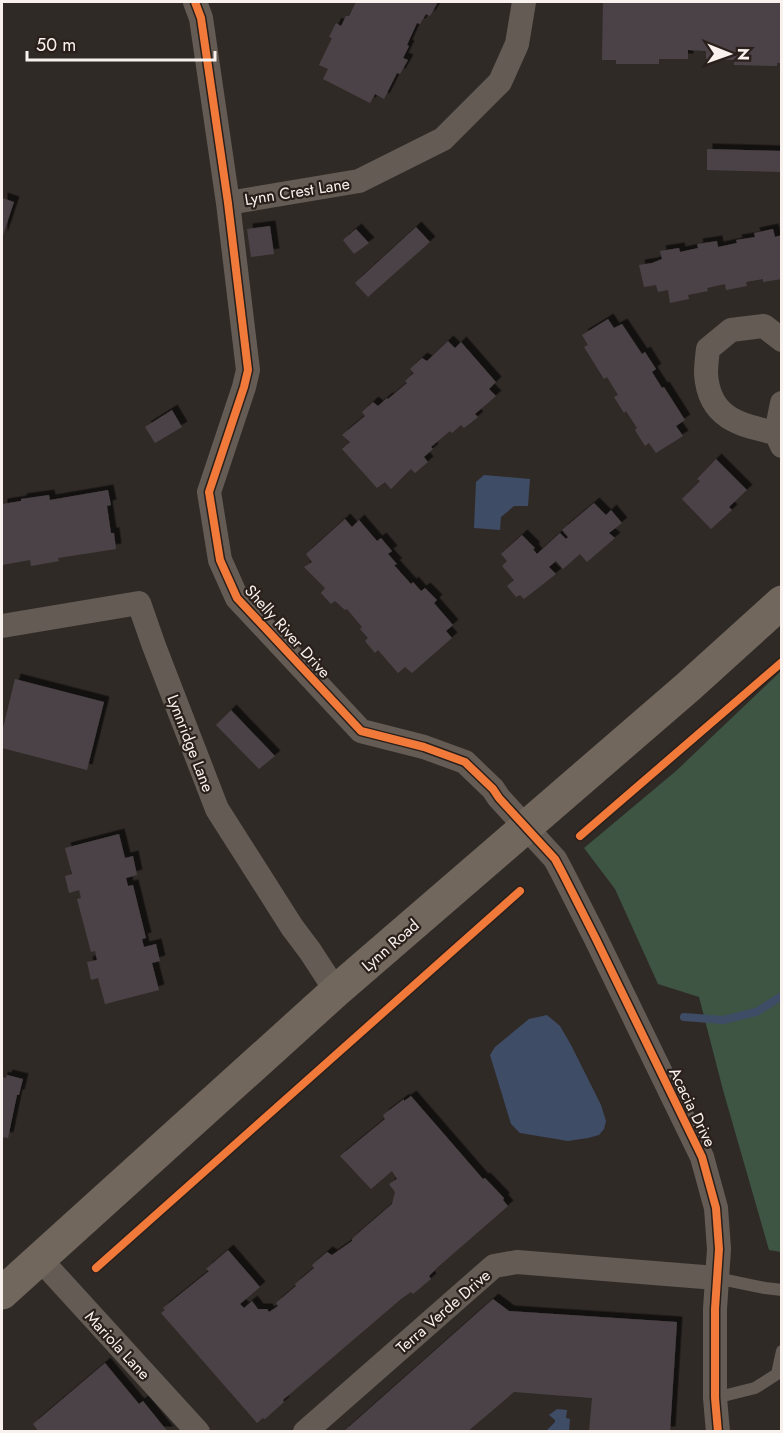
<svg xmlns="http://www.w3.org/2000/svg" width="783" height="1433" font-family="Jost,sans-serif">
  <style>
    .forest { fill: #3d5542 }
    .water { fill: #3f4c66 }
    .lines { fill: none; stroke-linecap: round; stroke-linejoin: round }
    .stream { stroke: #3f4c66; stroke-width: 8 }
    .building { fill: #4b4346; filter: url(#shadow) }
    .lane { stroke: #645c54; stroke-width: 12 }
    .street { stroke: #645c54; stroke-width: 24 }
    .secondary { stroke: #71675d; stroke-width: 33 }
    .cycleway-casing { stroke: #2a1f1a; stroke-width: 11 }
    .cycleway { stroke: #f17a3a; stroke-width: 8 }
    .labels { text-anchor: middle; stroke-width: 4.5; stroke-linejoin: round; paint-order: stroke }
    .street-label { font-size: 16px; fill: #f8f1ed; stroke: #2a1f1a }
  </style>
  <defs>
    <filter id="shadow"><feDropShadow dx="5.5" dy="-5.5" stdDeviation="0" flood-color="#0009"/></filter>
  </defs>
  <rect width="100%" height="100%" fill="#302a27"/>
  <path class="forest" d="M781 671V1252L769 1250 723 1090 699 997 658 984 615 889 584 848 676 771Z"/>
  <path class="water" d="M484 475 530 479 528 506H514L501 517 500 530 474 528 476 482Z
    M547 1015 560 1026 571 1045 601 1105 606 1121 604 1129 599 1135 588 1138 568 1141 520 1133 511 1124 490 1055 495 1047 529 1019Z
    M557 1409 567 1410 566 1418 570 1419 569 1431H546L555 1422V1420L549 1415Z"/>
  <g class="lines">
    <path class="stream" d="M684 1017 723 1020 756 1012 782 996"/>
  </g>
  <path class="building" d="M356 2H438L430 16 426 14 420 24 417 23 407 45 409 46 403 58 408 60 400 74 397 73 384 99 375 94 370 103 323 79 328 69 319 65 332 38 329 37 336 23 341 26 346 16H349Z
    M603 2H782V63H777V66L734 65V60L706 59V51L688 50V59H659V64H616V60H602Z
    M707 149 782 151V172L707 170Z
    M2 198 14 202 2 238Z
    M270 226 274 254 251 257 247 229Z
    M416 227 430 242 368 297 355 283Z
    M356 229 369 243 354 254 343 240Z
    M773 229 775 237 782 235V279L763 282V279L746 282 747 286 726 290 725 284 707 288 708 291 688 295 689 299 670 303 668 290 658 292 656 285 644 287 639 265 652 263 662 259 660 251 679 248 680 252 698 248 697 244 717 241 718 247 737 243 736 240 755 237 754 233Z
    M608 319 614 328 622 324 642 354 645 352 656 369 652 372 662 388 664 387 685 420 676 426 683 436 656 453 649 443 645 446 635 430 637 428 626 411 624 413 614 397 618 395 607 377 604 379 584 347 588 345 582 335Z
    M448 341 455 348 461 342 496 382 489 389 496 396 475 414 478 417 464 428 461 425 452 433 450 431 431 447 433 449 424 457 428 462 415 473 411 469 391 489 385 482 377 488 342 449 350 442 342 435 365 416 362 412 373 402 378 406 387 398 388 399 407 383 405 381 414 373 410 369 422 358 427 361Z
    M172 410 182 427 155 443 145 427Z
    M716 459 747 490 729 507 732 510 711 529 682 499 700 481 697 479Z
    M108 490 111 505 107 506 111 533H114L116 549 58 558 59 561 31 566 30 560 2 565V504L21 501V499L49 495 50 500Z
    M594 503 606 515 611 510 622 523 609 533 615 538 587 562 580 554 563 569 556 561 549 567 556 574 524 599 520 595 516 597 507 586 514 580 502 566 507 561 501 554 522 535 535 548 533 549 537 554 560 533 566 539 568 537 562 530Z
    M345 519 352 527 359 520 377 541 381 538 392 551 388 554 397 564 394 565 411 584 413 582 421 591 425 588 437 600 434 603 453 625 446 631 452 638 412 673 405 667 398 673 378 650 375 653 365 641 368 638 360 629 362 627 347 609 345 610 335 601 331 604 321 593 325 588 304 567 312 562 306 554Z
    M15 679 104 702 87 770 2 748V732Z
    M231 710 275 756 259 769 216 725Z
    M119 834 125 858 133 856 137 875 126 878 128 886 133 885 146 938 142 939 144 947 156 944 160 961 152 963 159 990 105 1004 98 978 91 980 87 962 97 960 95 951 91 952 77 899 81 898 79 890 69 893 65 876 72 874 65 848Z
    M7 1075 23 1079 19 1095H17L8 1138 2 1137V1077L6 1078Z
    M411 1096 483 1179 485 1178 504 1198 503 1200 508 1206 438 1267 429 1276 431 1279 413 1294 411 1292 401 1299 283 1400 284 1402 265 1419 263 1418 257 1423 161 1313 165 1310 163 1308 209 1271 206 1269 228 1250 260 1287 240 1304 244 1308 252 1301 258 1309H267L269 1312 278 1306 276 1303 296 1286 295 1284 314 1268 312 1265 327 1252 332 1255 352 1241V1239L363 1229 392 1204 395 1192 389 1184 397 1179 392 1171 371 1189 340 1156 385 1119 383 1115 404 1099V1101Z
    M493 1299 509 1311 677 1322 670 1432H589L592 1398 514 1392 467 1432H343Z
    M105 1363 139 1404 143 1401 168 1432H39L33 1424Z"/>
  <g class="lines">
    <path class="lane" d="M716 1278 765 1288 782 1290
      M715 1398 755 1388 777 1374 782 1351"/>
    <path class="street" d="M195 2 201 18 228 203 248 370 244 387 209 492 220 560 237 598 361 731 424 747 465 762 493 789 499 798 555 859 562 872 596 939 702 1157 716 1208 719 1249 715 1309V1398L718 1432
      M228 203 359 181 443 139 500 82 517 44 524 2
      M782 403 776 433 782 446
      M776 433C739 425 709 418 706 374 706 366 707 357 708 349L731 330 764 326 782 340
      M2 626 139 603 154 646 217 809 292 927 310 951 336 991
      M40 1259 198 1432
      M305 1432 494 1266 517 1262 716 1278"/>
    <path class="secondary" d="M2 1293 336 991 688 687 782 602"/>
    <g class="cycleway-casing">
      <path id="cycleway" d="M195 2 201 18 228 203 248 370 244 387 209 492 220 560 237 598 361 731 424 747 465 762 493 789 499 798 555 859 562 872 596 939 702 1157 716 1208 719 1249 715 1309V1398L718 1432
        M580 836 782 662
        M96 1268 520 891"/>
    </g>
    <use href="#cycleway" class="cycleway"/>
  </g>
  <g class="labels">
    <g class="street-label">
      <text transform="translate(297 191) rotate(-9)" y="6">Lynn Crest Lane</text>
      <text transform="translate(288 631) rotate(48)" y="6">Shelly River Drive</text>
      <text transform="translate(191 743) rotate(69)" y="6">Lynnridge Lane</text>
      <text transform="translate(390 945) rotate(-41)" y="6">Lynn Road</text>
      <text transform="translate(693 1107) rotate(64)" y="6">Acacia Drive</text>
      <text transform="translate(443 1311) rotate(-41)" y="6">Terra Verde Drive</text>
      <text transform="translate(118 1345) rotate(47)" y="6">Mariola Lane</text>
    </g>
  </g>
  <rect width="783" height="1433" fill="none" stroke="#f8f1ed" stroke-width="6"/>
  <g transform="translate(729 54) rotate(91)" stroke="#2a1f1a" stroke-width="4.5" paint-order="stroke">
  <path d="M0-4.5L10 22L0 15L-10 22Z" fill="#f8f1ed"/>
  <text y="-9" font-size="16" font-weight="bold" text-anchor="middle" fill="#f8f1ed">N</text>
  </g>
  <path d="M27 51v9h188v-9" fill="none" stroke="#f8f1ed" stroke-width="3"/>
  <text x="36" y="51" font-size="18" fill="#f8f1ed" stroke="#2a1f1a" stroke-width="4.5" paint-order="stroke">50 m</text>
</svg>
